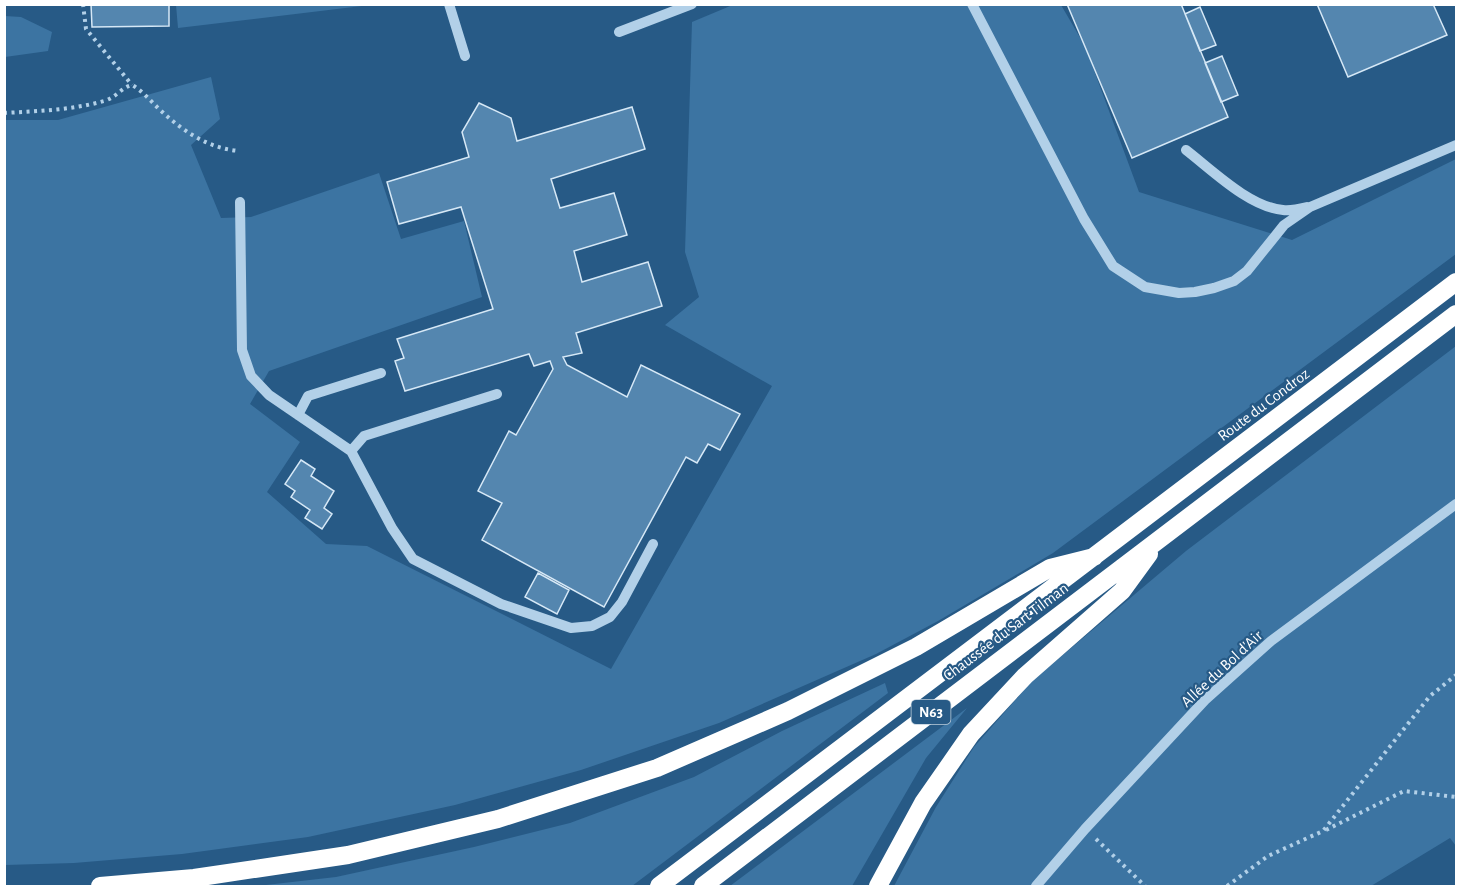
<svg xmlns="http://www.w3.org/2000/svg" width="1461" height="891" font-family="'Alegreya Sans',sans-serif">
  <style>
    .green { fill: #3c74a2 }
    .building { fill: #5486af; stroke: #d6e8f6; stroke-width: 1.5 }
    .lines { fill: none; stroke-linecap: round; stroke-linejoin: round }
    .path { stroke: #b2d0e8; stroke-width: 4; stroke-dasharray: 3 4.5; stroke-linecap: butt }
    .minor { stroke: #b2d0e8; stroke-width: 10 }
    .highway { stroke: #fff; stroke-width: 18 }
    .labels { text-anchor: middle; stroke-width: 4.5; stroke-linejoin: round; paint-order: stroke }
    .shield { fill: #275a86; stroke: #becedb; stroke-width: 1.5 }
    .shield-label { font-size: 15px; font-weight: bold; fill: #fff }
    .street-label { font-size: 16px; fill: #fff; stroke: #275a86 }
  </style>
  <rect width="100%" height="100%" fill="#275a86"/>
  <path class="green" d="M735 4 1061 5 1085 46 1139 192 1292 240 1456 159V254L1053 553 938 621 876 654 719 723 581 770 455 805 308 837 182 854 74 863 5 865 4 120H58L211 77 220 119 191 145 221 218 251 217 379 173 401 239 464 221 482 297 269 371 250 404 300 442 267 492 326 544 367 546 611 669 772 386 665 325 699 297 685 252 692 22Z
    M176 5V4L370 5 178 28Z
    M5 16 21 17 52 32 48 51 5 57Z
    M1456 346V846L1450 838 1371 886H894L936 807 974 747 1032 681 1186 551Z
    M885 683 888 693 632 886H257L336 877 474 847 570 823 694 777 782 731Z
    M967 708 926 758 852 886H730Z"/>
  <path class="building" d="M91 4H169V26L92 27Z
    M1067 4H1181L1228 117 1132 158Z
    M1317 4H1433L1447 35 1348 77Z
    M1200 7 1216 45 1200 51 1185 14Z
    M1222 56 1238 95 1221 102 1205 63Z
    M479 103 511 118 517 141 632 107 645 149 551 179 560 208 614 193 627 235 574 251 582 282 648 262 662 306 576 333 582 353 563 357 567 365 627 397 641 365 740 414 720 450 708 444 697 463 686 457 604 607 482 540 502 503 478 491 509 431 516 435 553 369 550 361 534 366 529 354 405 391 395 361 404 358 397 339 493 309 461 207 399 224 387 182 469 157 462 132Z
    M301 460 315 469 311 476 334 491 324 508 332 514 322 529 305 518 310 510 291 497 295 491 285 484Z
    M538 573 569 590 557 614 525 597Z"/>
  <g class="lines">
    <path class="path" d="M83 4 86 29 132 85
      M4 113C38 111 72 110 104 101 117 97 122 87 132 85 141 90 149 99 157 107 180 129 206 148 239 151
      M1326 830 1404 791 1456 797
      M1096 839 1145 886
      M1227 886 1268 856 1323 831 1430 696 1456 675"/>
    <path class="minor" d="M449 4 465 56
      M972 4 1084 219 1113 266 1145 287 1179 293 1195 292 1214 288 1234 281 1247 271 1284 225 1310 207 1456 145
      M619 32 692 4
      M1186 150C1212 170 1249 207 1283 210 1291 211 1299 209 1307 207
      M240 202 242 350 251 376 269 395 351 451 392 528 413 559 501 604 571 628 592 626 610 617 622 602 653 544
      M298 415 308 396 381 373
      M351 451 364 436 497 394
      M1036 886 1085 829 1205 700 1271 641 1456 504"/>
    <path class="highway" d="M100 886 194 878 348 855 498 819 657 768 788 711 916 647 1050 568 1094 557
      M659 886 1456 282
      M703 886 1456 314
      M878 886 923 803 971 734 1025 676 1122 591 1149 554"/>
  </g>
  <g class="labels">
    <rect class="shield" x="911.5" y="700" width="39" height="24" rx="4.5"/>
    <g class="shield-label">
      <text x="931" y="717">N63</text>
    </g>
    <g class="street-label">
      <text transform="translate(1263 404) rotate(-37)" y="6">Route du Condroz</text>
      <text transform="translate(1005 631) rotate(-37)" y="6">Chaussée du Sart Tilman</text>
      <text transform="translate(1221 668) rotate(-43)" y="6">Allée du Bol d'Air</text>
    </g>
  </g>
  <rect width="1461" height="891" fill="none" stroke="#ffffff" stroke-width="12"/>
</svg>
